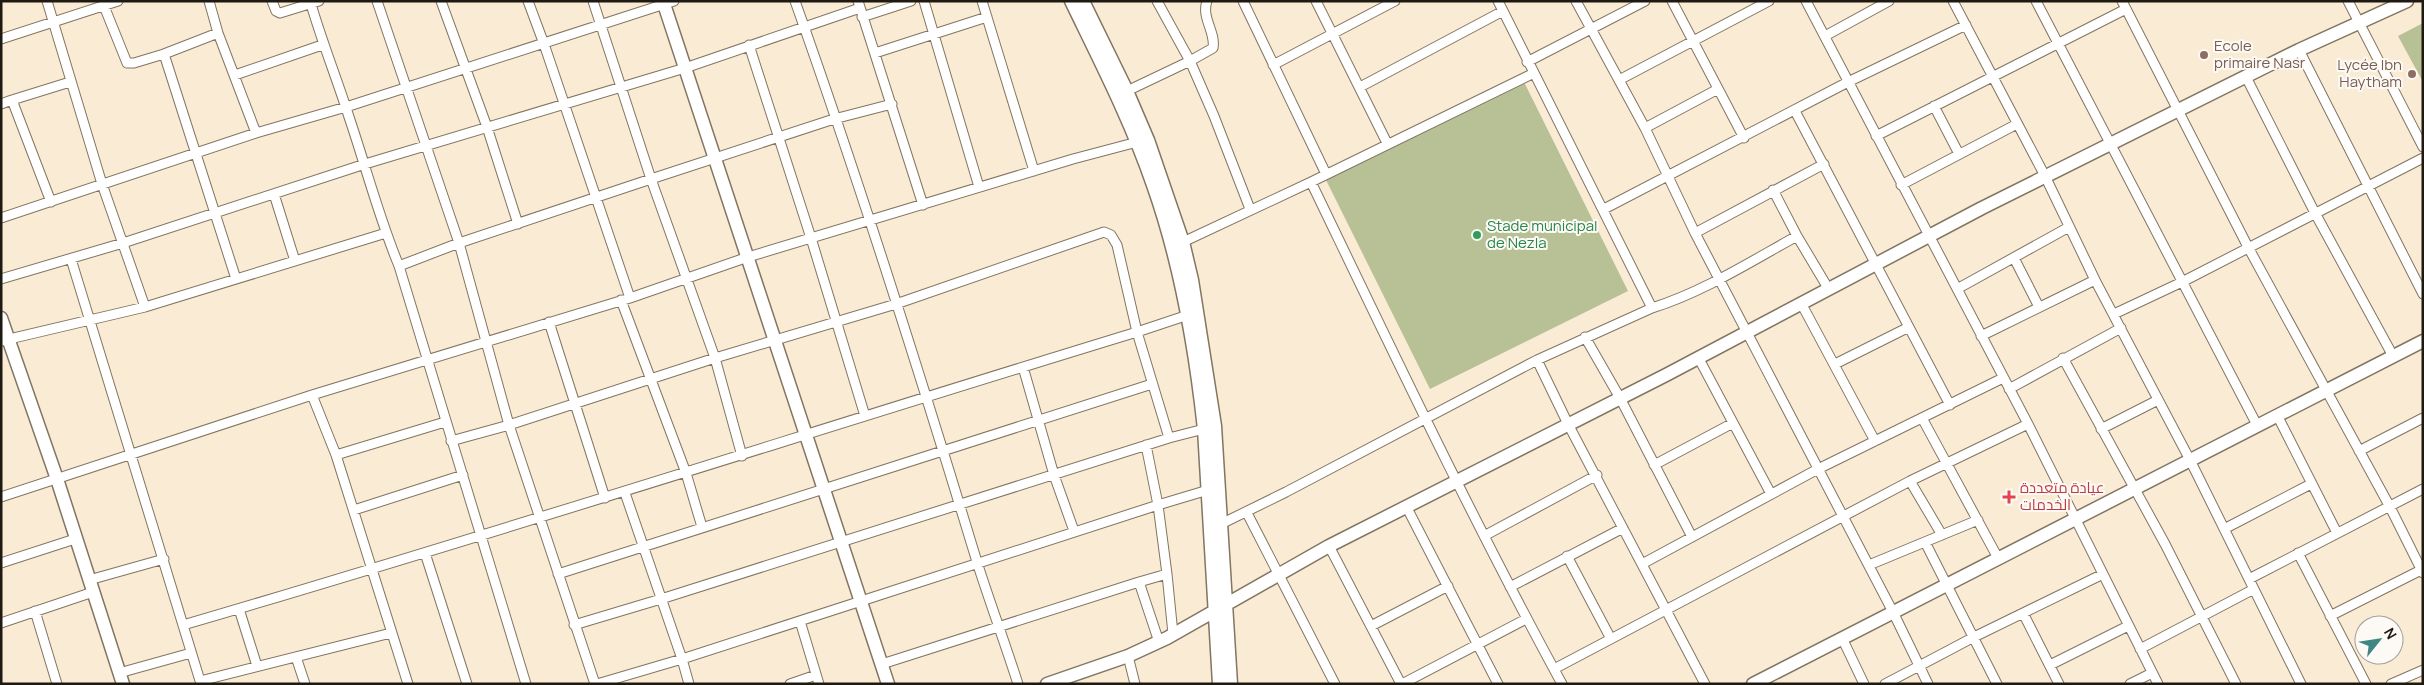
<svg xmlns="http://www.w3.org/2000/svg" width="2424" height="685" font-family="Manrope,Cairo,sans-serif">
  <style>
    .green { fill: #b8c095 }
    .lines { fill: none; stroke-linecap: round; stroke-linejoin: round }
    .street-casing { stroke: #827561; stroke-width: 11 }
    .secondary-casing { stroke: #827561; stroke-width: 15 }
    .street { stroke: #fff; stroke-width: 9 }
    .secondary { stroke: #fff; stroke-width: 12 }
    .education-dot { fill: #8d6e63; stroke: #fdfaf5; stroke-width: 2 }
    .leisure-dot { fill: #2e9e5b; stroke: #fdfaf5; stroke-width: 2 }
    .health-dot { fill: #e0444e; stroke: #fdfaf5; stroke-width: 2 }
    .labels { text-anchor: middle; stroke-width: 4; stroke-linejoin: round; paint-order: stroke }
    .education-label { font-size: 15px; fill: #785e54; stroke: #fdfaf5; text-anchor: start }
    .leisure-label { font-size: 15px; fill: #27864d; stroke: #fdfaf5; text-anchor: start }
    .health-label { font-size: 15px; fill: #be3a42; stroke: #fdfaf5; text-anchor: start }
  </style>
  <rect width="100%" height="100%" fill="#faebd5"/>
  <path class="green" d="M2423 23V82L2398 36Z
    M1524 82 1628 291 1430 389 1326 180Z"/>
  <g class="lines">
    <g class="street-casing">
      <path id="street" d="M47 1 102 184 145 307
        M209 1 218 33 256 133
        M272 1 276 11 280 13 319 1
        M377 1 459 243 509 425 595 684
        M441 1 487 127 518 224
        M528 1 544 44 630 298
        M593 1 651 179 715 358 742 456
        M795 1C861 186 920 374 977 562 990 603 1005 643 1018 684
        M858 1 923 205
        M924 1 979 187
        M982 1 1034 171
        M1157 1 1190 61 1214 116 1250 209
        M1243 1 1326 174
        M1316 1 1387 143
        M1576 1 1645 128 1695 233 1893 612 1928 684
        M1672 1 1744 138
        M1806 1 2028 424 2158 684
        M1953 1 2045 176 2095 280 2190 460 2301 684
        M2036 1 2257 425
        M2122 1 2248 247 2390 507 2423 573
        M2348 1 2423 147
        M311 4C322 42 337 79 349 117 366 167 379 218 399 266L526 684
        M104 6 127 63H134L164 54
        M862 17 911 1
        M218 33 164 54 236 279
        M1825 36 1889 1
        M1 39 118 1
        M749 45 811 238 865 416
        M2299 50 2423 294
        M875 53 987 17
        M1527 62 1645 1
        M1273 65 1395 1
        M1534 73 1311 182C1392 350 1472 519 1562 684
        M235 75 322 45
        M2246 77 2315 213 2393 356
        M1619 80 1769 1
        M1360 87 1503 11
        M1127 91 1190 61 1213 48C1216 32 1201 18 1207 1
        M1 104 12 100
        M1934 106 1959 154
        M1795 111 1950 405
        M1645 128 1718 89
        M1876 136 2126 9
        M1901 185 2017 124
        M274 194 295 261
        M51 202 12 100 70 82
        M1604 209 1848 82 1966 25
        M1 218 256 133 346 107 674 1
        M1695 233 1824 164
        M1797 236 1828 288
        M1183 242 1311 182
        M2014 258 2039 307
        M71 259 201 684
        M399 266 459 243 651 179 834 119 892 104
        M1 279 123 243 365 164 685 68 860 8
        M1957 289 2069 227
        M621 300 686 473 702 527
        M1801 303 1875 441
        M1652 308C1703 292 1750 262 1797 236L1773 190
        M2114 314 2182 282 2423 158
        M549 322 605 498
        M1981 336 2095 280
        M1585 337 1620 398 1692 537
        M1 341 145 307 386 233
        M1698 357 1771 494
        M2063 358 2165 544 2236 684
        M1537 360 1568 424 1705 684
        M1835 364 1909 327
        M1023 367 1054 475 1074 531
        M2009 389 2121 328
        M312 395 336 455 408 684
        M2277 415 2337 533
        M1922 418 1998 558
        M2101 429 2158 400
        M1169 438 1208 428
        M451 441 509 425 715 358 896 304 1104 232 1111 235 1117 245 1137 332 1188 315
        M1146 445 1158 505 1208 490
        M2359 451 2423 418
        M336 455 445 422
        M1654 465 1733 423
        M1910 481 1942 535
        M625 493 682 659 1158 505 1167 574 1139 582 1159 642
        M1 497 312 395 630 298 748 257 1073 159 1141 141
        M1407 508 1498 684
        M354 510 463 475
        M1247 513 1335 684
        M1221 524 1286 492 1537 360 1652 308 1498 1
        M2224 529 2311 484
        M1484 536 1597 475
        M1925 542 1997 684
        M1329 546 1401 684
        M425 553 467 684
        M2298 553 2366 684
        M1567 556 1611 639
        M1 563 75 539
        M1642 564 1818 469 2003 378
        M1869 565 1978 520
        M558 574 1152 384
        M1167 574 1173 634
        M2249 579 2423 489
        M89 580 164 559
        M1510 587 1623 528
        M239 609 257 666
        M35 611 57 684
        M2023 613 2059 684
        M2330 616 2421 570
        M800 621 819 684
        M1 623 93 592
        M183 625C502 532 819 429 1137 332L1169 438 661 599 574 625
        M1371 626 1448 586
        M1842 638 1864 684
        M2140 649 2254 589
        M1128 656 1135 684
        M296 657 305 684
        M882 664 1139 582
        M2050 665 2128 626
        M1554 669 1910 481 2028 424
        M119 673 191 653
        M200 681 391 633
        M597 684 682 659 689 684
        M790 684 816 675
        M1402 684 1526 619
        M1885 684 1974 637 2101 575
        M2130 684 2152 673
        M2391 684 2423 670"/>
    </g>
    <g class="secondary-casing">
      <path id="secondary" d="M663 1 888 684
        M1071 1C1100 61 1131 121 1153 185 1181 264 1195 346 1204 429L1219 684
        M1083 1 1127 91 1148 140 1183 242 1192 280 1215 426 1231 684
        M1 318 57 479 123 684
        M1047 684 1128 656 1167 638 1329 546 1666 375 1982 208 2299 50 2407 1
        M1753 684 2423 341"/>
    </g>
    <use href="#street" class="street"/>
    <use href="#secondary" class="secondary"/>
  </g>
  <g class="education-dot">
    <circle cx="2204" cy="55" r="5"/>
    <circle cx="2412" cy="74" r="5"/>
  </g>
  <circle class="leisure-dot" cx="1477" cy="235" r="5"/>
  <path class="health-dot" d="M2006.5 489.5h5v5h5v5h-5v5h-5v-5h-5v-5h5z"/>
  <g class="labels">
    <g class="education-label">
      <text x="2214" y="51">Ecole<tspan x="2214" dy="17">primaire Nasr</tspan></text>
      <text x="2402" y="70" text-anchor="end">Lycée Ibn<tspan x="2402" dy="17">Haytham</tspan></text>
    </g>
    <g class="leisure-label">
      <text x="1487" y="231">Stade municipal<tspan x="1487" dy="17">de Nezla</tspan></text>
    </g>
    <g class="health-label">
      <text x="2020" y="493">عيادة متعددة<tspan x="2020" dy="17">الخدمات</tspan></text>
    </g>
  </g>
  <rect width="2424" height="685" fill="none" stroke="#1e1911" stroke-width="5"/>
  <g transform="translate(2379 640) rotate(60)"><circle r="24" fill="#fdfaf5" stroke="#a4a09a"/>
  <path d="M0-4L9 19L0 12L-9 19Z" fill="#408784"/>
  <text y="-8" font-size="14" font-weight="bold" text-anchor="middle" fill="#1e1911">N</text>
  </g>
</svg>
